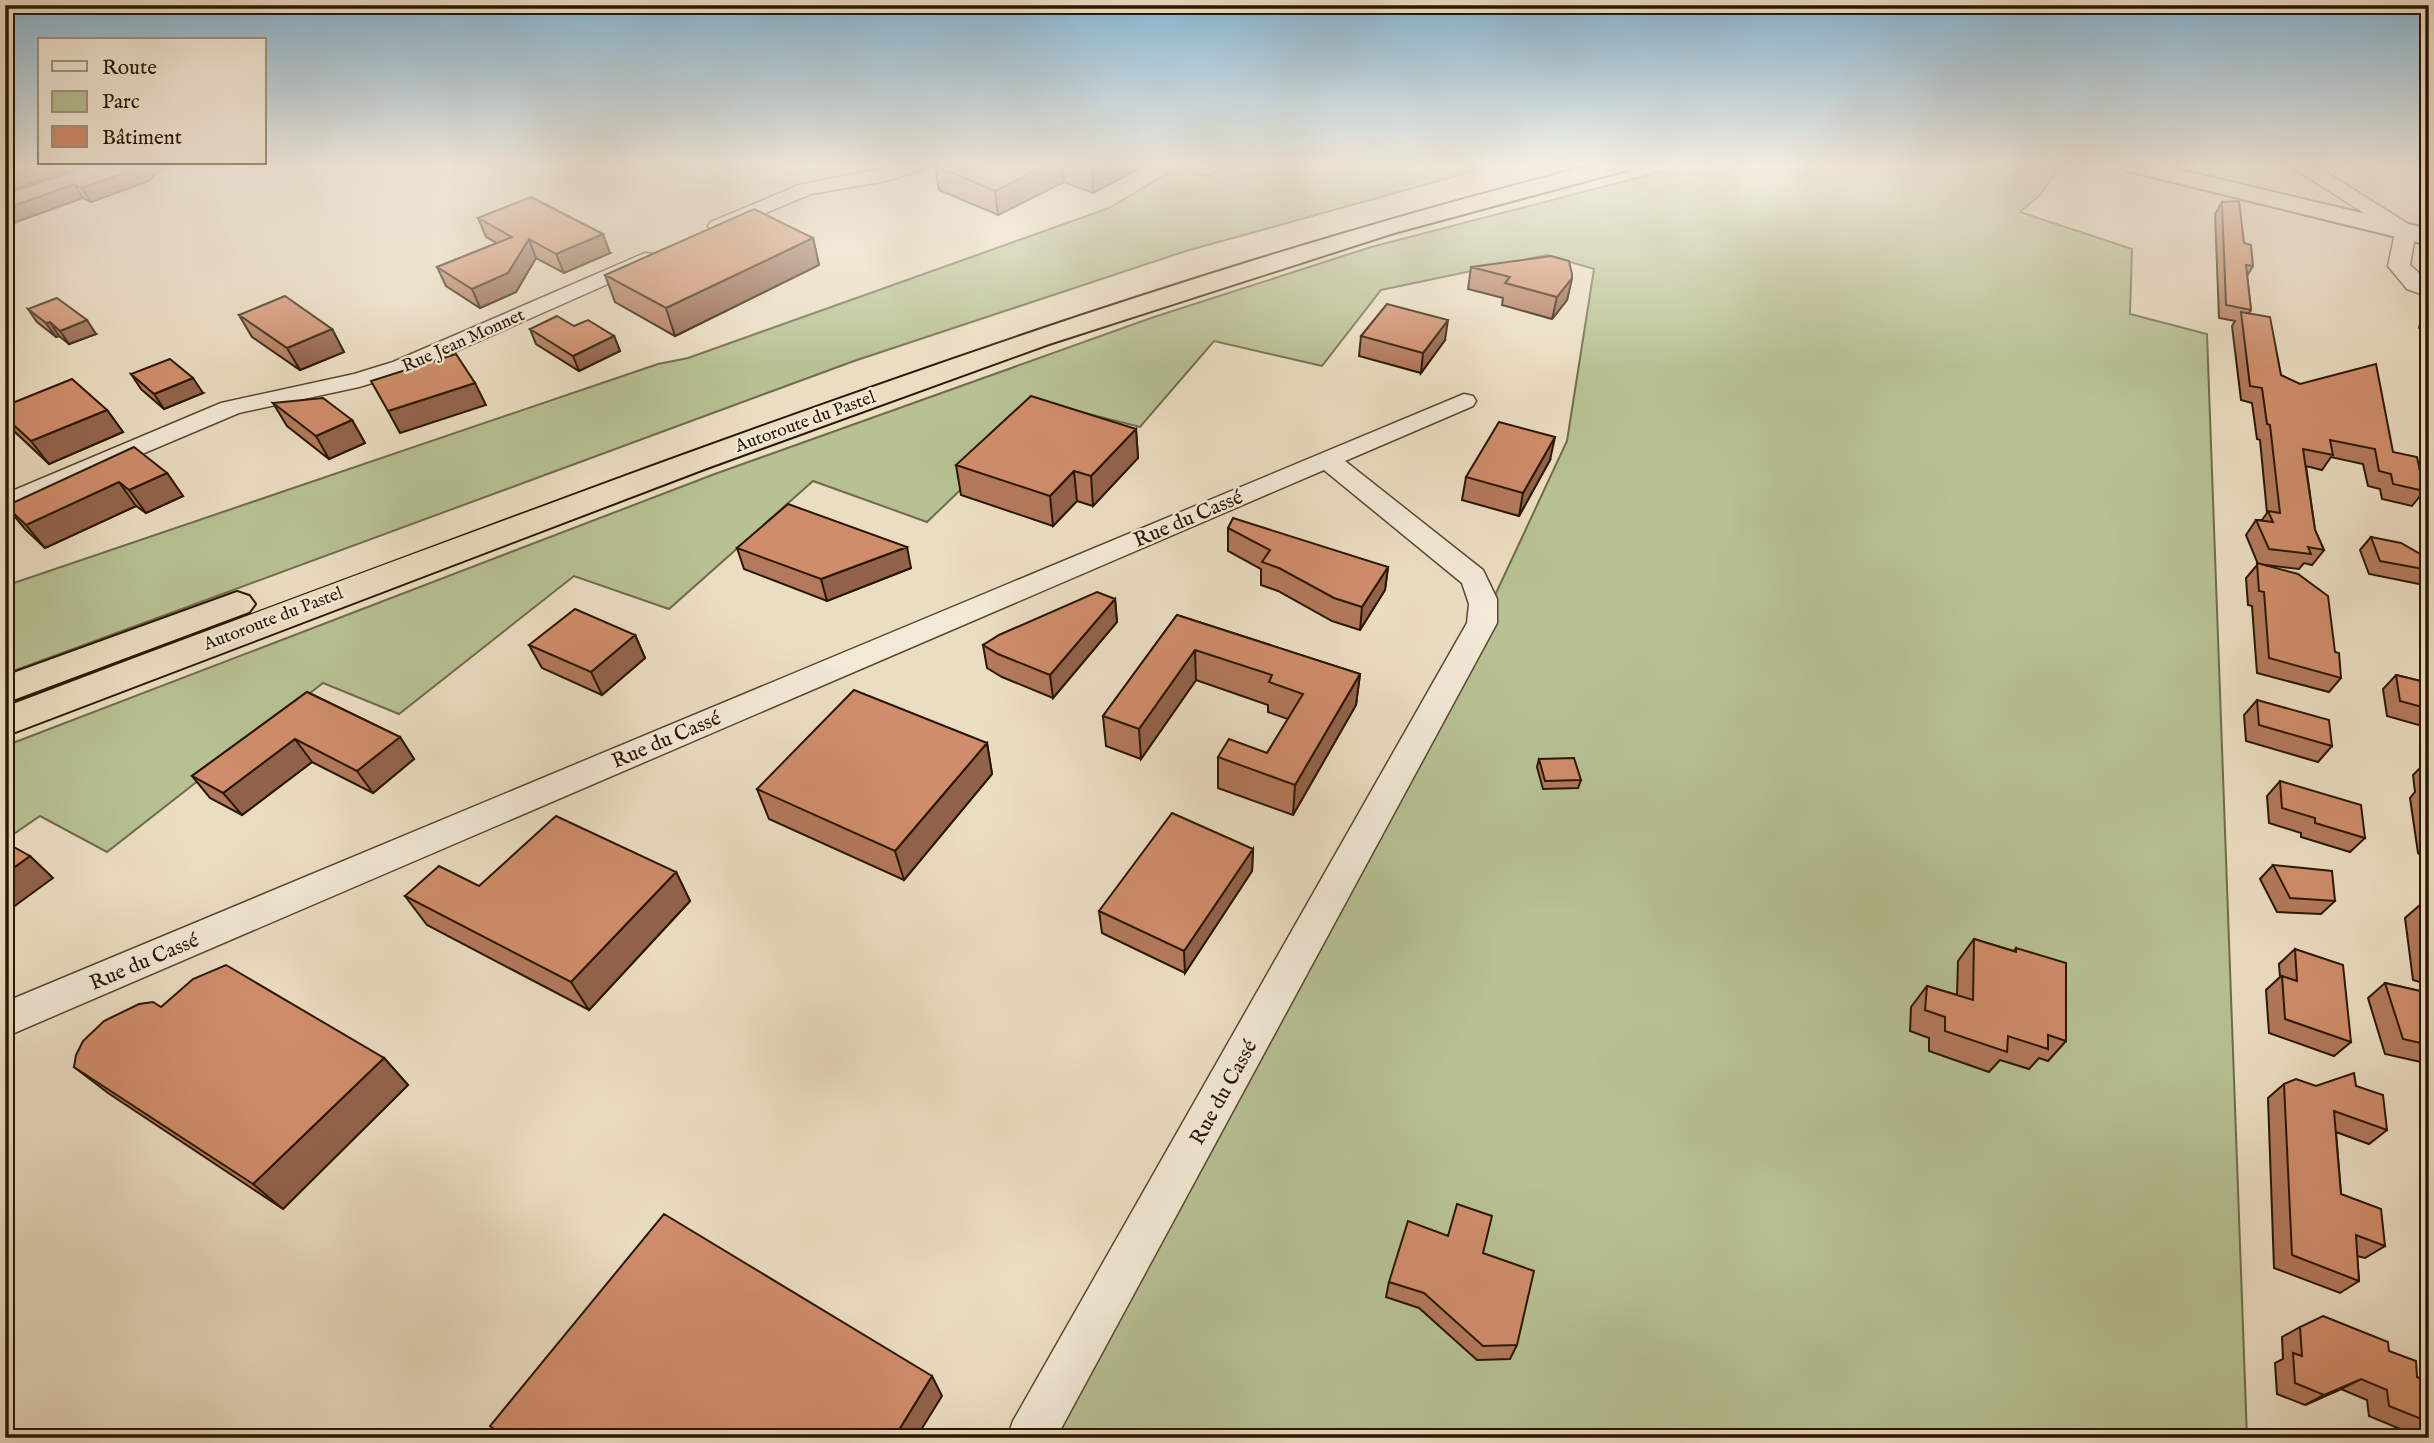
<svg xmlns="http://www.w3.org/2000/svg" width="2434" height="1443" font-family="'IM FELL English',serif">
  <style>
    .green { fill: #b7c193; stroke: #706c4a; stroke-width: 2 }
    .lines { fill: none; stroke-linecap: round; stroke-linejoin: round }
    .minor-casing { stroke: #5a4830; stroke-width: 3 }
    .tertiary-casing { stroke: #5a4830; stroke-width: 4 }
    .motorway-casing { stroke: #2a1700; stroke-width: 4 }
    .minor { fill: #f2e9d7; fill-rule: evenodd }
    .tertiary { fill: #f2e9d7; fill-rule: evenodd }
    .motorway { fill: #ebddc2; fill-rule: evenodd }
    .wall { fill: #b3795c; stroke: #2a1700; stroke-width: 2 }
    .shaded-wall { fill: #92634b; stroke: #2a1700; stroke-width: 2 }
    .building { fill: #d08d6b; stroke: #2a1700; stroke-width: 2 }
    .labels { text-anchor: middle; stroke-width: 5; stroke-linejoin: round; paint-order: stroke }
    .far-street-label { font-size: 18px; fill: #2a1700; stroke: #f2e9d7 }
    .street-label { font-size: 21px; fill: #2a1700; stroke: #f2e9d7 }
  </style>
  <rect width="100%" height="100%" fill="#ebddc2"/>
  <filter id="stains"><feTurbulence type="fractalNoise" baseFrequency=".00286" numOctaves="4"/><feColorMatrix values="0 0 0 0 .2 0 0 0 0 .09 0 0 0 0 .02 0 0 0 .5 -.17"/></filter>
  <radialGradient id="worn" r=".72"><stop offset=".6" stop-color="#630" stop-opacity="0"/><stop offset="1" stop-color="#630" stop-opacity=".3"/></radialGradient>
  <path class="green" d="M1233 165H1496L1186 251 854 361 5 674V586L658 364 688 358 1109 208 1178 167 1207 176Z
    M1687 165H2060L2041 194 2020 212 2132 249 2130 314 2207 334 2247 1438H1029L1482 623 1567 441 1594 269 1547 255 1381 290 1322 366 1214 341 1140 427 1050 404 927 522 813 481 669 609 574 576 399 714 323 683 107 852 40 816 5 840V746L712 475 1151 318 1371 247Z"/>
  <g class="lines">
    <g class="minor-casing">
      <path id="minor" d="M899 165H927L924 169 886 181 811 194 725 230H711L708 226 711 222 799 185Z
        M2293 165H2315L2413 227 2416 231 2410 265 2429 282V297L2407 289 2388 266 2395 233 2295 169Z
        M645 253 653 254 656 259 653 264 409 372 359 387 239 413 5 512V494L221 403 354 374 393 362Z
        M1464 394 1473 396 1476 401 1473 406 1345 461 1483 570 1497 599V623L1056 1438H1007L1013 1421 1467 623 1469 604 1462 583 1324 470 5 1037V1002Z"/>
    </g>
    <g class="tertiary-casing">
      <path id="tertiary" d="M2120 165H2159L2429 229V245L2124 170Z"/>
    </g>
    <g class="motorway-casing">
      <path id="motorway" d="M1593 165H1631L1627 170 1394 233 1049 344 707 468 5 736V707C210 629 416 553 622 477 942 360 1262 248 1593 165Z
        M237 592 249 596 255 604 249 612 5 703V676Z"/>
    </g>
    <use href="#minor" class="minor"/>
    <use href="#tertiary" class="tertiary"/>
    <use href="#motorway" class="motorway"/>
  </g>
  <path class="wall" d="M939 164H1148L1093 193 1064 182 998 215 939 190 935 166Z
    M157 172 149 181 91 202 83 198 5 194Z
    M2222 202 2244 243 2253 266 2247 276 2251 310 2249 313 2281 375 2393 452 2424 491 2412 506 2382 499 2380 489 2368 486 2363 464 2331 457 2322 470 2306 466 2315 530 2324 550 2312 565 2304 563 2299 569 2258 564 2335 652 2341 678 2329 692 2257 673 2252 606 2248 605 2246 578 2258 564 2246 535 2256 520H2262L2267 513 2260 440 2257 439 2252 403 2241 400 2232 326 2235 321 2219 318 2215 214Z
    M478 218 610 253 564 273 536 258 516 292 480 308 446 286 437 267 497 243 486 237Z
    M813 238 819 265 675 336 615 302 605 275Z
    M1471 267 1572 278 1567 300 1552 319 1502 305 1503 298 1468 289Z
    M28 309 96 334 69 344 59 336 56 337 37 322Z
    M2429 312V332L2419 328 2420 324Z
    M239 315 332 329 344 352 300 370 252 337Z
    M530 329 614 336 620 351 579 371 536 344Z
    M1361 336 1445 340 1421 373 1359 356Z
    M131 374 203 393 164 409 141 389Z
    M273 403 352 420 365 443 329 459 287 426Z
    M5 406 107 410 123 432 49 464 15 432 5 419Z
    M1136 429 1138 458 1093 506 1077 501 1053 526 961 495 956 465Z
    M1550 460 1519 516 1462 500 1466 477Z
    M167 473 183 496 146 513 136 506 45 548 25 529 6 506Z
    M1228 528 1388 567 1385 590 1360 630 1332 621 1278 591 1261 585V569L1228 551Z
    M2371 537 2429 559V586L2369 574 2360 550Z
    M737 548 911 568 827 601 744 569Z
    M1115 599 1117 622 1053 698 1002 677 987 668 983 645Z
    M1177 615 1360 674 1356 705 1293 815 1218 788V757L1267 753 1288 719 1268 712V705L1196 680 1141 759 1106 746 1103 716Z
    M635 635 645 658 602 695 542 668 529 645Z
    M2396 675 2429 683V728L2387 716 2383 689Z
    M307 692 400 737 414 759 373 793 312 762 242 815 210 798 192 776Z
    M2257 700 2332 746 2318 762 2246 741 2244 715Z
    M987 743 992 774 904 880 769 819 757 789Z
    M1539 759 1581 780 1578 788 1543 789 1537 767Z
    M2428 760H2429V863L2418 853 2410 798 2415 792 2413 775Z
    M2280 781 2365 838 2350 852 2301 837V833L2269 823 2267 796Z
    M1253 849 1252 871 1185 973 1102 933 1099 911Z
    M2273 865 2335 901 2321 914 2277 912 2260 879Z
    M676 872 690 901 589 1010 427 925 405 896 479 886Z
    M2421 904 2429 906V985L2413 980 2405 918Z
    M1974 939 2014 951 2016 948 2066 1041 2048 1061 2039 1058 2029 1069 2000 1060 1989 1072 1929 1051V1038L1910 1031 1911 1007 1927 986 1957 995 1958 961Z
    M2295 949 2351 1042 2334 1056 2269 1033 2266 990 2280 977 2279 964Z
    M2385 983 2429 993V1061L2425 1063 2385 1054 2368 998Z
    M161 1007 384 1058 408 1085 283 1209 108 1093 74 1067Z
    M2284 1084 2316 1086H2356L2387 1130 2369 1144 2336 1132 2341 1194 2385 1246 2365 1258 2357 1256 2359 1281 2340 1293 2274 1268 2268 1098Z
    M1448 1235 1483 1253 1517 1345 1510 1359 1477 1360 1419 1308 1386 1297 1389 1282Z
    M2300 1327 2389 1351 2417 1377 2429 1422V1431L2417 1436 2369 1416 2367 1400 2341 1389 2305 1405 2277 1394 2275 1363 2283 1359 2282 1337Z"/>
  <path class="shaded-wall" d="M40 164H90L5 192V176Z
    M144 164H180L157 172 149 181 91 202 82 188Z
    M1049 164H1063L1064 182 998 215 995 191Z
    M1101 164H1148L1093 193 1092 169Z
    M74 184 83 198 5 226V209Z
    M603 234 610 253 564 273 556 254Z
    M813 238 819 265 675 336 666 308Z
    M529 239 536 258 516 292 480 308 472 289Z
    M1572 278 1567 300 1552 319 1557 297Z
    M87 320 96 334 69 344 60 331Z
    M1448 320 1445 340 1421 373 1423 353Z
    M50 322 59 336 56 337 46 323Z
    M332 329 344 352 300 370 287 348Z
    M614 336 620 351 579 371 573 356Z
    M193 378 203 393 164 409 154 394Z
    M475 383 486 405 400 433 388 411Z
    M107 410 123 432 49 464 31 441Z
    M352 420 365 443 329 459 316 436Z
    M1136 429 1138 458 1093 506 1091 476Z
    M1555 437 1550 460 1519 516 1523 493Z
    M1074 471 1077 501 1053 526 1050 496Z
    M167 473 183 496 146 513 129 490Z
    M119 482 136 506 45 548 26 525Z
    M907 547 911 568 827 601 821 579Z
    M1388 567 1385 590 1360 630 1362 607Z
    M1115 599 1117 622 1053 698 1050 675Z
    M635 635 645 658 602 695 591 672Z
    M1195 650 1196 680 1141 759 1139 729Z
    M1360 674 1356 705 1293 815 1295 785Z
    M400 737 414 759 373 793 357 771Z
    M295 739 312 762 242 815 223 793Z
    M987 743 992 774 904 880 895 851Z
    M1253 849 1252 871 1185 973 1184 951Z
    M30 856 53 878 5 913V874Z
    M676 872 690 901 589 1010 571 982Z
    M384 1058 408 1085 283 1209 253 1184Z
    M932 1376 942 1396 916 1438H894Z
    M2361 1379 2341 1389 2305 1405 2324 1395Z"/>
  <path class="building" d="M5 164H40L5 176Z
    M95 164H144L141 167 82 188 74 184 5 209V194Z
    M939 164H1049L995 191 935 166Z
    M1079 164H1101L1092 169Z
    M531 197 603 234 556 254 529 239 508 273 472 289 437 267 512 237 478 218Z
    M2239 201 2244 243 2251 245 2253 266 2246 265 2251 310 2226 305 2222 202Z
    M754 209 813 238 666 308 605 275Z
    M1551 256 1569 261 1572 274V278L1557 297 1505 283 1510 277 1471 267Z
    M285 296 332 329 287 348 239 315Z
    M57 298 87 320 60 331 50 322 46 323 28 309Z
    M1387 304 1448 320 1423 353 1361 336Z
    M2241 312 2270 317 2281 375 2300 384 2376 364 2393 452 2417 457 2424 491 2393 484 2391 474 2379 471 2375 449 2330 440 2333 455 2303 449 2315 530 2324 550 2308 547 2311 554 2269 549 2256 520 2273 522 2268 511 2280 513 2270 425 2267 424 2262 388 2250 386Z
    M557 316 574 326 588 320 614 336 573 356 530 329Z
    M456 354 475 383 388 411 371 381Z
    M170 359 193 378 154 394 131 374Z
    M72 379 107 410 31 441 5 417V406Z
    M1031 396 1136 429 1091 476 1074 471 1050 496 956 465Z
    M323 398 352 420 316 436 273 403Z
    M1499 422 1555 437 1523 493 1466 477Z
    M134 447 167 473 129 490 119 482 26 525 6 506Z
    M788 504 907 547 821 579 737 548Z
    M1233 518 1388 567 1362 607 1334 598 1279 568 1262 562 1270 550 1228 528Z
    M2371 537 2401 543 2429 559V570L2380 561Z
    M2257 563 2298 574 2328 596 2335 652 2339 653 2341 678 2269 658 2264 592 2259 591Z
    M1097 592 1115 599 1050 675 998 654 983 645 999 635Z
    M575 609 635 635 591 672 529 645Z
    M1177 615 1360 674 1295 785 1218 757 1229 739 1267 753 1303 694 1269 682 1272 675 1195 650 1139 729 1103 716Z
    M2396 675 2429 683V709L2400 701Z
    M854 690 987 743 895 851 757 789Z
    M307 692 400 737 357 771 295 739 223 793 192 776Z
    M2257 700 2329 720 2332 746 2259 725Z
    M1574 758 1581 780 1545 781 1539 759Z
    M2280 781 2361 805 2365 838 2315 823V818L2282 808Z
    M2425 782 2429 784V806Z
    M1172 813 1253 849 1184 951 1099 911Z
    M556 816 676 872 571 982 405 896 439 866 479 886Z
    M5 842 30 856 5 874Z
    M2273 865 2332 871 2335 901 2290 898Z
    M2421 904 2429 906V954Z
    M1974 939 2016 952V948L2066 963V1041L2048 1035V1049L2008 1036 2007 1052 1945 1031V1017L1925 1010 1927 986 1973 1000Z
    M2295 949 2343 965 2351 1042 2285 1019 2282 976 2297 981Z
    M226 965 384 1058 253 1184 74 1067 76 1055 83 1041 104 1021 139 1004 153 1002 161 1007 193 979Z
    M2385 983 2429 993V1045L2403 1039Z
    M2354 1073 2356 1086 2383 1095 2387 1130 2334 1111 2341 1194 2381 1209 2385 1246 2356 1235 2359 1281 2292 1255 2284 1084 2296 1079 2316 1086Z
    M1457 1204 1492 1216 1483 1253 1534 1271 1517 1345 1483 1346 1424 1293 1389 1282 1408 1221 1448 1236Z
    M664 1214 932 1376 894 1438H506L490 1426Z
    M2323 1316 2388 1342 2389 1351 2416 1361 2417 1377 2429 1382V1422L2389 1406 2387 1390 2361 1379 2324 1395 2295 1383 2293 1353 2302 1356 2300 1327Z"/>
  <linearGradient id="sky" x2="0" y2="1"><stop stop-color="#88b7d5"/><stop offset="0.45" stop-color="#f6f0e4"/><stop offset="1" stop-color="#f6f0e4" stop-opacity="0"/></linearGradient>
  <rect width="2434" height="367" fill="url(#sky)"/>
  <g class="labels">
    <g class="far-street-label">
      <text transform="translate(463 340) rotate(-24)" y="6">Rue Jean Monnet</text>
      <text transform="translate(805 421) rotate(-20)" y="6">Autoroute du Pastel</text>
      <text transform="translate(273 618) rotate(-21)" y="6">Autoroute du Pastel</text>
    </g>
    <g class="street-label">
      <text transform="translate(1188 518) rotate(-23)" y="7">Rue du Cassé</text>
      <text transform="translate(666 739) rotate(-23)" y="7">Rue du Cassé</text>
      <text transform="translate(144 961) rotate(-23)" y="7">Rue du Cassé</text>
      <text transform="translate(1223 1092) rotate(-61)" y="7">Rue du Cassé</text>
    </g>
  </g>
  <rect width="2434" height="1443" fill="none" stroke="#ebddc2" stroke-width="28"/>
  <rect x="7" y="7" width="2420" height="1429" fill="none" stroke="#2a1700" stroke-width="3.5"/>
  <rect x="14" y="14" width="2406" height="1415" fill="none" stroke="#2a1700" stroke-width="2"/>
  <rect x="38" y="38" width="228" height="126" fill="#f2e9d7" stroke="#a29581" stroke-width="2"/>
  <rect x="52" y="61" width="35" height="10" fill="#f2e9d7" stroke="#a29581" stroke-width="2"/>
  <text x="102" y="74" font-size="21" fill="#2a1700">Route</text>
  <rect x="52" y="91" width="35" height="21" fill="#b7c193" stroke="#a29581" stroke-width="2"/>
  <text x="102" y="108" font-size="21" fill="#2a1700">Parc</text>
  <rect x="52" y="126" width="35" height="21" fill="#d08d6b" stroke="#a29581" stroke-width="2"/>
  <text x="102" y="144" font-size="21" fill="#2a1700">Bâtiment</text>
  <rect width="100%" height="100%" filter="url(#stains)"/>
  <rect width="100%" height="100%" fill="url(#worn)"/>
</svg>
